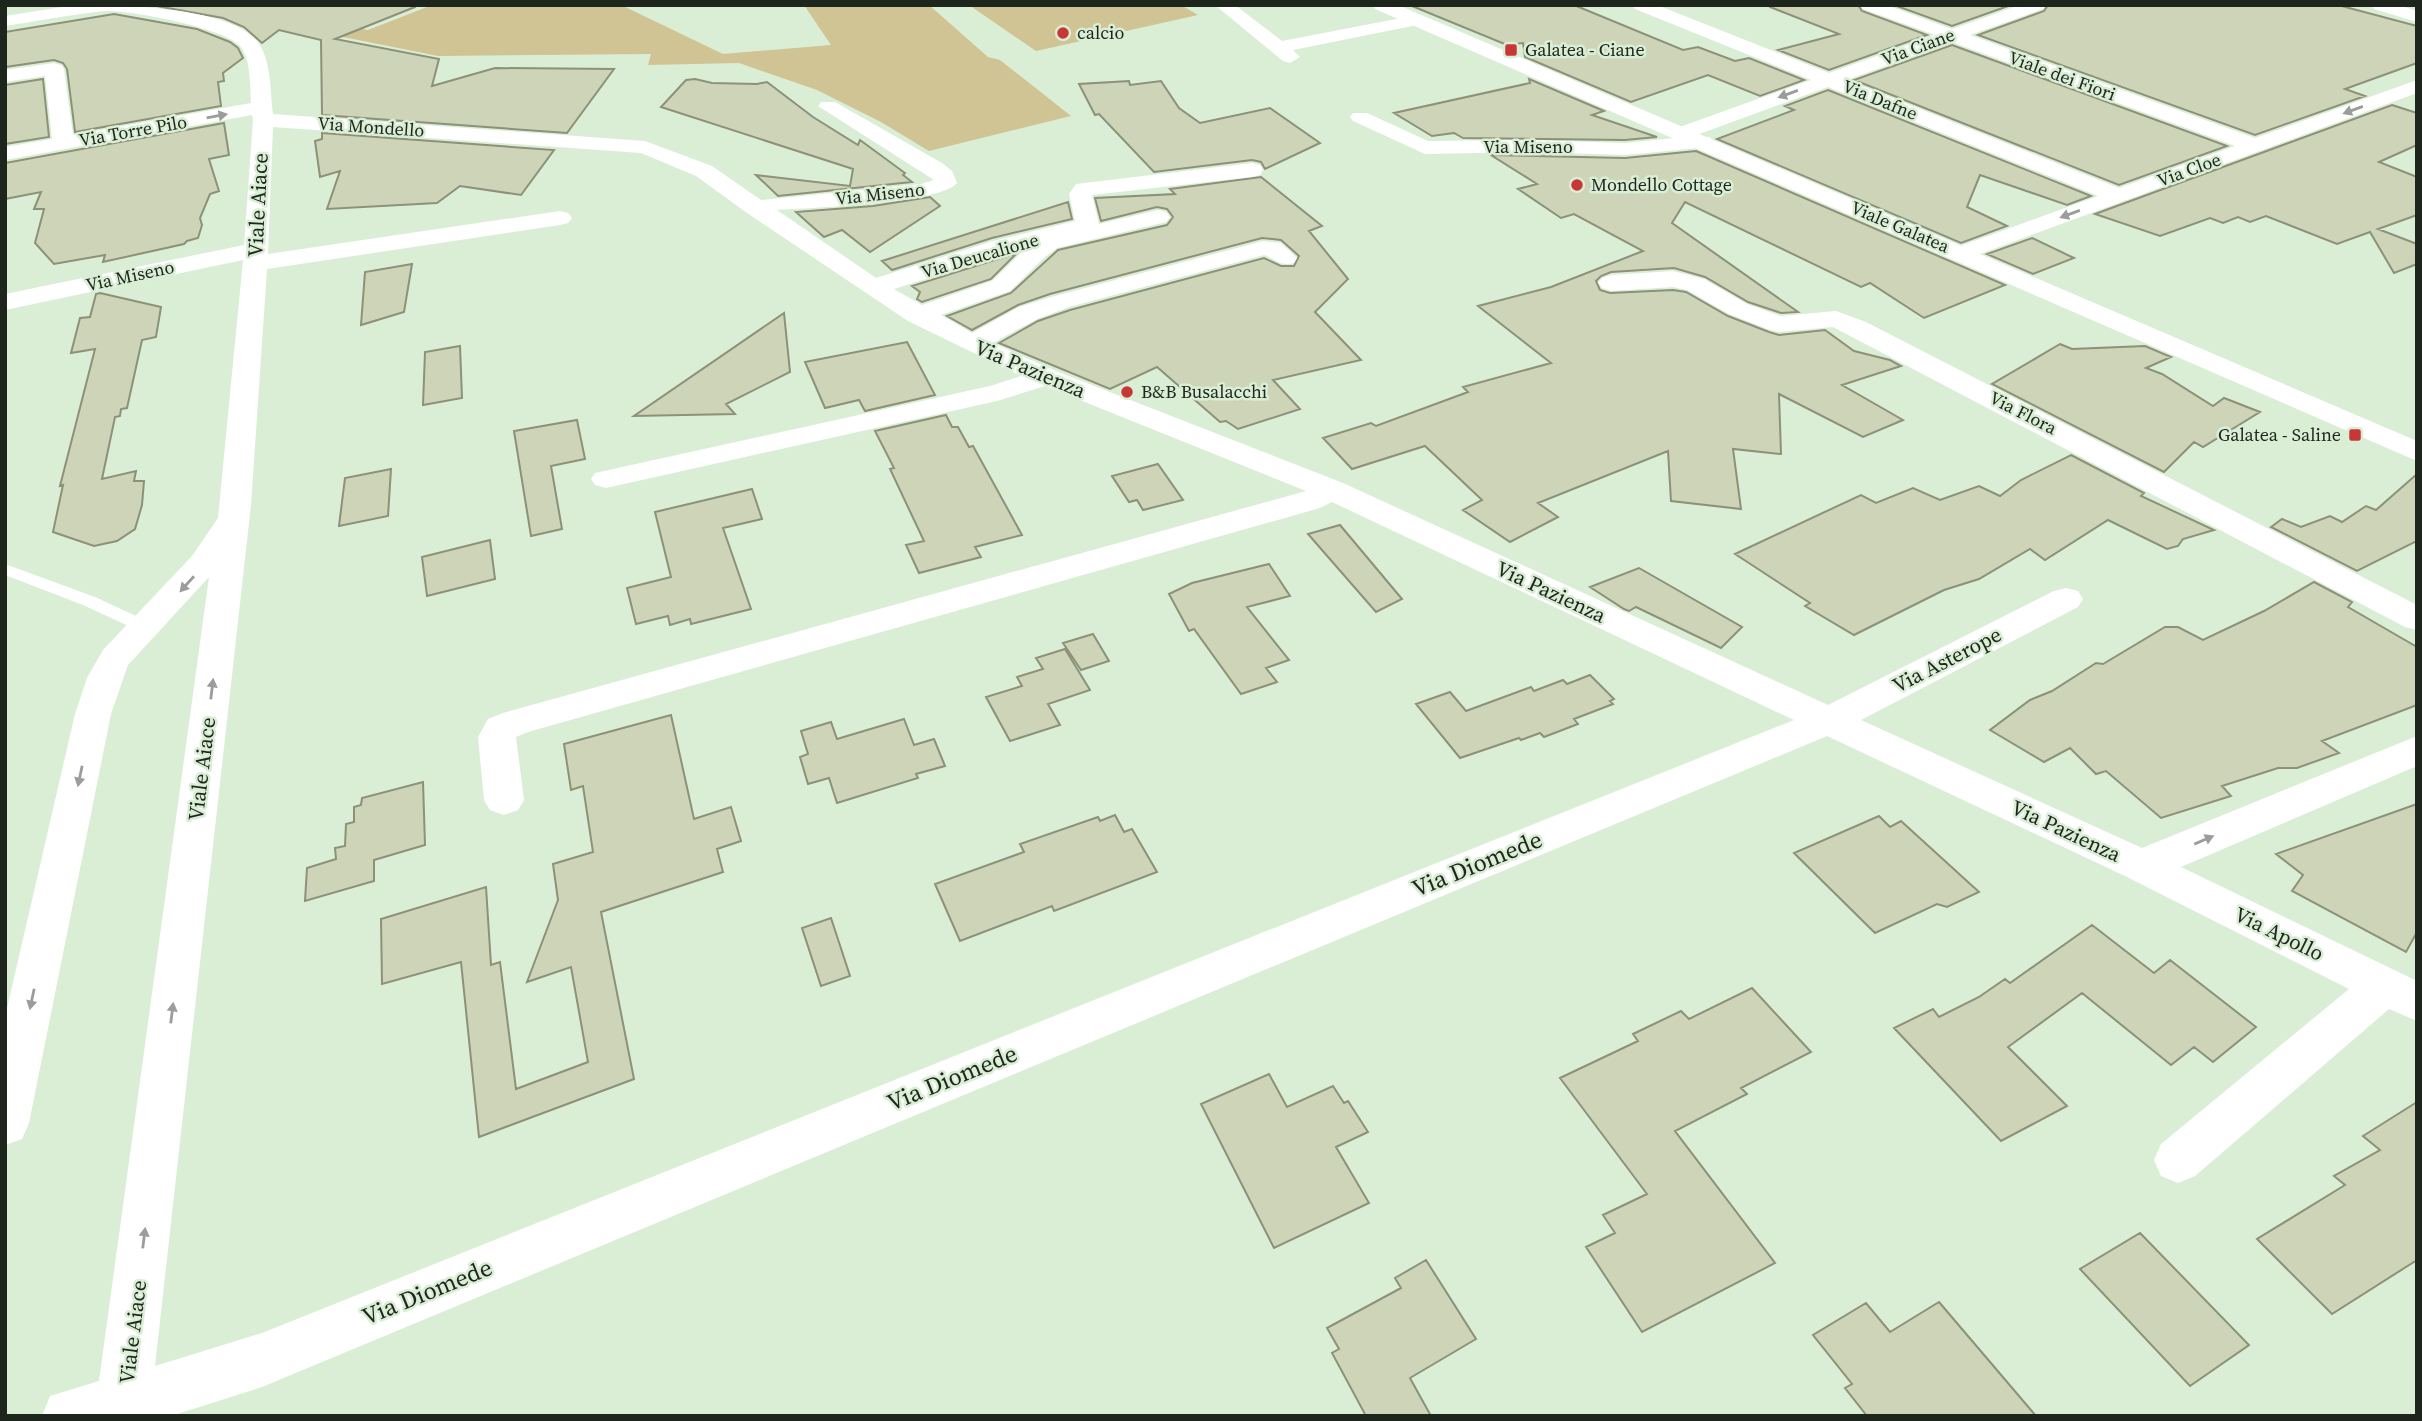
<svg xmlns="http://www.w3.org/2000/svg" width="2422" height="1421" font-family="'Source Serif 4',serif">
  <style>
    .green { fill: #d0c394 }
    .building { fill: #ced4b8; stroke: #8c9178; stroke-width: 2 }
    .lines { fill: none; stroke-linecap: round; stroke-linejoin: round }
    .service { fill: #fff; fill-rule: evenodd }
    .minor { fill: #fff; fill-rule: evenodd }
    .secondary { fill: #fff; fill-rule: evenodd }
    .oneway { fill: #9a9d99 }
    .poi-dot { fill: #c63736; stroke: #daeed6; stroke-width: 2.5 }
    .labels { text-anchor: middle; stroke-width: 5; stroke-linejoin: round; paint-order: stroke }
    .far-poi-label { font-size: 18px; fill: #1e251c; stroke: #daeed6; text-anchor: start }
    .far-street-label { font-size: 18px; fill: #1e251c; stroke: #daeed6 }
    .street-label { font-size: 21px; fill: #1e251c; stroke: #daeed6 }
    .near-street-label { font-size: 24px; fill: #1e251c; stroke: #daeed6 }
  </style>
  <rect width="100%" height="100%" fill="#daeed6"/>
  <path class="green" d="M432 5H621L723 54 831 45 804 5H929L988 57 1000 60 1071 116 929 151 881 122 817 90 739 63 648 65 651 54 438 56 328 34 344 26 368 30Z
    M969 5H1181L1198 15 1036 51Z"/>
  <path class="building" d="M151 5H415V7L335 39 439 59 432 86 495 68 614 69 567 133 322 115 321 40 279 30 262 43 244 27 223 18Z
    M1574 5 1683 50 1698 47 1735 61 1749 58 1804 80 1760 96 1708 75 1631 102 1525 57 1523 43 1507 45 1412 6Z
    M1770 5H1858L1862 11 1927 35 1829 70 1778 50 1839 34 1770 7Z
    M1894 5H2011L1952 26Z
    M2048 5H2338L2417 26V63L2345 89 2365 96 2255 135 1978 35 2044 11Z
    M114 14 197 29 230 42 238 48 243 58 223 73 224 81 218 82 221 106 75 132 67 69 63 63 54 60 5 67V32Z
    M1952 45 2227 146 2119 185 1854 80Z
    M43 79 49 137 5 144V85Z
    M695 79 712 83 757 84 767 82 813 117 858 145 860 140 905 173 903 175 912 182 778 196 756 175 850 186 853 169 661 107 686 80Z
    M1529 79 1604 111 1592 115 1657 137 1625 140 1463 138 1454 133 1432 136 1394 113 1530 83Z
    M1129 81 1130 85 1161 81 1179 108 1200 123 1270 108 1320 143 1265 169 1261 162 1252 160 1154 172 1099 114 1095 115 1079 84Z
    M1828 90 2091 196 2067 205 1980 175 1967 207 2007 226 1961 243 1717 139 1794 110 1785 106Z
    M2392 105 2417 113V145L2379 162 2417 177V215L2378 229 2417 244V264L2394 273 2370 232 2337 244 2266 216 2250 222 2238 217 2223 223 2210 218 2160 236 2095 214Z
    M224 123 229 155 209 159 219 191 210 194 200 218 202 225 198 238 187 241 184 244 103 262 105 255 54 264 35 243 44 209H34L41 192 5 199V163Z
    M322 133 554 150 521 195 460 186 437 203 327 209 340 171 320 177 315 141 322 139Z
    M1696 151 2005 285 1924 318 1870 283 1861 287 1685 202 1672 223 1798 312 1781 313 1748 302 1705 277 1674 268 1611 272 1601 276 1596 281 1600 290 1610 293 1673 290 1686 292 1728 316 1769 332 1779 335 1825 330 1854 351 1890 360 1901 366 1842 385 1903 420 1863 437 1779 394 1781 454 1733 449 1741 509 1671 501 1668 451 1538 503 1558 517 1510 542 1463 510 1482 500 1425 446 1352 469 1323 438 1371 423 1376 426 1468 392 1463 387 1551 363 1478 306 1551 287 1643 251 1574 214 1561 218 1518 189 1537 184 1491 155 1625 158Z
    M1261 177 1322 226 1309 231 1348 279 1315 312 1361 360 1273 380 1300 409 1238 429 1226 421 1220 422 1157 367 1110 389 999 343 1038 321 1070 310 1264 258 1281 266H1294L1299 256 1281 240 1262 238 1050 294 1018 305 972 330 947 316 1011 293 1058 250 1167 225 1173 217 1167 209 1157 207 1101 221 1095 198 1175 194 1170 189Z
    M930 197 940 206 870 252 842 230 824 237 796 212 873 206Z
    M1068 202 1072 219 992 238 892 270 882 261Z
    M2032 238 2074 258 2033 274 1987 254Z
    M1017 253 991 279 922 302 917 299 920 292 912 286Z
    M412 264 404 312 361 325 365 272Z
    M100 293 161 307 156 337 142 340 127 408 121 409 120 416 115 417 102 479 136 471 134 481H144L142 505 135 529 117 541 94 546 53 532 63 485 60 486 95 349 71 353 80 318 90 317 96 294Z
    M784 313 790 372 726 404 735 414 634 416Z
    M907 342 935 395 865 411 859 400 825 408 805 362Z
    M2060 344 2072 349 2145 346 2171 357 2146 368 2162 374 2213 406 2224 398 2260 412 2203 447 2194 442 2164 472 1992 384Z
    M460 346 462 398 423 405 425 352Z
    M946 415 952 427H958L969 447 973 446 1022 535 975 547 981 557 919 573 906 545 924 541 890 469 894 468 875 431Z
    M577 420 585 459 551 466 562 529 531 536 514 431Z
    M2071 455 2144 493 2141 496 2214 530 2183 539 2178 546 2167 549 2108 520 2045 560 2030 549 1979 579 1944 590 1854 635 1805 606 1810 603 1735 554 1861 495 1876 503 1913 488 1940 500 1979 486 2000 496 2021 480Z
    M1158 464 1183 500 1143 510 1137 500 1129 502 1112 476Z
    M391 469 388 516 339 526 345 478Z
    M2417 474V541L2357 571 2271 527 2282 519 2301 527 2330 516 2342 522 2366 506 2376 510Z
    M752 489 762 519 723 528 751 609 691 624 690 619 670 625 668 616 636 624 627 588 671 577 655 512Z
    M1340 525 1402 599 1376 612 1308 534Z
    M490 540 495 579 427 596 422 557Z
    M1269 564 1290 596 1247 607 1289 660 1266 668 1277 682 1241 694 1194 629 1189 631 1169 594 1192 583Z
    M1639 568 1742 627 1721 648 1636 607 1629 611 1624 609 1590 587Z
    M2314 582 2352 602 2348 607 2417 647V705L2322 741 2339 753 2297 768H2278L2222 786 2231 796 2161 818 2106 771 2096 774 2070 748 2044 762 1990 730 2030 700 2052 691 2096 663 2103 664 2165 627H2178L2203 640 2264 611Z
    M1093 634 1109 661 1081 670 1063 643Z
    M1065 649 1090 690 1048 704 1060 725 1010 741 986 697 1022 686 1017 677 1043 669 1036 658Z
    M1590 675 1614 699 1610 701 1613 704 1574 719 1578 724 1544 737 1540 733 1521 740 1519 738 1460 758 1416 704 1450 692 1466 711 1531 687 1534 691 1563 680 1567 684Z
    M671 715 694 819 731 807 741 841 717 849 723 872 601 912 634 1079 479 1137 461 962 382 984 381 919 486 887 491 965 500 962 516 1089 588 1062 571 967 527 982 558 900 553 864 593 852 583 786 571 790 564 744Z
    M904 719 914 745 934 739 945 766 916 774 918 778 837 803 829 778 808 784 800 757 808 754 801 731 831 722 837 739Z
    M423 782 425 845 374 860V881L305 901 307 868 336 859 335 848 345 846 346 824 354 822V807L361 805 362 798Z
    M2417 804V932L2406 952 2292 891 2303 875 2276 854Z
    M1115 815 1124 832 1132 829 1157 872 1054 911 1052 906 960 941 935 884 1024 852 1020 844 1098 817 1100 821Z
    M1879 816 1890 827 1901 821 1979 892 1947 907 1937 904 1875 933 1794 853Z
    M831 918 850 976 821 986 802 928Z
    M2092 925 2154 973 2170 960 2256 1027 2213 1062 2194 1047 2171 1065 2082 993 2008 1047 2067 1106 2001 1141 1894 1028 1933 1009 1939 1017 1979 997 2005 979 2010 983Z
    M1752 988 1811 1052 1741 1088 1747 1094 1675 1131 1775 1263 1642 1332 1586 1247 1615 1233 1603 1215 1647 1194 1560 1078 1638 1041 1633 1034 1681 1011 1689 1019Z
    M1269 1074 1287 1107 1333 1086 1344 1103 1348 1101 1368 1132 1336 1147 1369 1203 1274 1248 1201 1104Z
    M2417 1102V1260L2332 1314 2257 1239 2345 1185 2334 1176 2380 1150 2363 1136Z
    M2140 1233 2249 1345 2190 1386 2080 1269Z
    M1426 1260 1476 1339 1410 1378 1431 1416H1366L1332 1353 1339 1349 1327 1328 1401 1288 1395 1278Z
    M1939 1302 2036 1416H1867L1845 1388 1852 1384 1813 1335 1866 1303 1890 1332Z"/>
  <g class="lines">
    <path class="service" d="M5 564 95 597 149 622 152 626 149 630H137L83 605 5 575Z"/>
    <path class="minor" d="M75 5C119 5 227 6 257 41 272 60 270 92 273 114L645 141 712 166 761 200 921 184 934 180 818 106 821 102H835L942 163 952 171 957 183C943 203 807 208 777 210L876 278 993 241 1075 221 1069 194 1076 184 1252 163 1260 165 1263 170 1260 175 1252 177 1092 195 1099 224 1158 210 1166 212 1170 217 1166 222 1057 248 1044 258 1010 291 941 315 972 333 1019 307 1051 297 1263 241 1281 243 1297 258 1294 263C1279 267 1276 259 1264 255L1069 307 1037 319 993 343 1056 371 1343 483 1828 705 2054 591 2066 588 2078 591 2083 599 2078 607 1861 720 2142 848 2417 736V766L2181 867 2417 981V1021L2389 1009 2195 1176 2178 1183 2161 1176 2154 1160 2161 1144 2349 989 2127 877 1827 736 262 1387 171 1416H42L50 1396 99 1381 209 577 128 665 111 714 29 1123 22 1139 5 1145V1017L75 714 87 678 103 650 192 556 218 518 243 260 5 310V294L244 245 253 120 252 115 5 160V147L52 139 45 76 5 82V70L54 63 61 65 64 69 73 135 251 103C250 86 251 59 240 46 225 28 130 10 106 11 73 14 39 21 5 26V16ZM273 127 641 153 696 176 747 213 908 321 1021 376 990 386 595 473 591 479 595 485 606 488 997 401 1045 386 1306 491 503 713 488 719 478 737 484 800 490 810 504 815 518 810 524 800 516 737 528 732 1320 508 1332 502 1794 720 262 1333 155 1366 251 505 267 269 560 225 568 223 572 218 568 213 560 211 268 254ZM1027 247 992 281 922 305 894 289Z
      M1215 5H1235L1282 41 1417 15 1426 20 1417 25 1293 50 1300 57 1290 63 1283 61Z
      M1632 5H1657L1829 73 1935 35 1863 9 1860 5H1886L1952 29 2020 5H2046L2043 9 1970 35 2255 138 2417 80V93L1961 261 1952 259 1949 254 1952 249 2098 196 1828 87 1691 137H1710L1713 142 1710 147 1625 155 1528 152 1425 154 1353 121 1350 117 1353 113H1367L1428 141 1528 140 1625 143 1675 138 1670 133 1674 129 1811 80 1635 9ZM1952 42 2235 146 2119 188 1847 80Z
      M2371 5H2399L2417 11V22L2374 9Z
      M1673 271 1704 279 1747 304 1781 316 1836 311 1866 322 2417 605V630L2405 627 1833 327 1779 332 1770 330 1729 314 1687 290 1673 287 1611 291 1602 288 1598 283 1602 278 1611 275Z"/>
    <path class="secondary" d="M1373 5H1398L2417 441V461L1375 9Z"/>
  </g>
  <defs><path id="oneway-solid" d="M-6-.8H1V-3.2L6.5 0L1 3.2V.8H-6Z" transform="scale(1.75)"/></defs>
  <g class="oneway">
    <use href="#oneway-solid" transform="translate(1788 94) rotate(160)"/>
    <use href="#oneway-solid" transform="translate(2353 110) rotate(160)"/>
    <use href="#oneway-solid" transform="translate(217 116) rotate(-10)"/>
    <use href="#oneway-solid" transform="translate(2070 214) rotate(160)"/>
    <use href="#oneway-solid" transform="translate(187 584) rotate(132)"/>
    <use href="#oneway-solid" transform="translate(212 689) rotate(-83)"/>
    <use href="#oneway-solid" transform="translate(80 776) rotate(102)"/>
    <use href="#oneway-solid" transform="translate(2204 840) rotate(-23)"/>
    <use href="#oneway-solid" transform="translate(32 999) rotate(102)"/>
    <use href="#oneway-solid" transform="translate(172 1013) rotate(-83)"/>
    <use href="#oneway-solid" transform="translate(144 1238) rotate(-83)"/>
  </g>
  <g class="poi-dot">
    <circle cx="1063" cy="33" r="7"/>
    <rect x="1504" y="43" width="14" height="14" rx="3.5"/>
    <circle cx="1577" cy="185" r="7"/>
    <circle cx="1127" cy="392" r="7"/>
    <rect x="2348" y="428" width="14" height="14" rx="3.5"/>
  </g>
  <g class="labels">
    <g class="far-poi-label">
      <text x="1077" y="39">calcio</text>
      <text x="1525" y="56">Galatea - Ciane</text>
      <text x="1591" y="191">Mondello Cottage</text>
      <text x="1141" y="398">B&amp;B Busalacchi</text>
      <text x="2341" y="441" text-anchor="end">Galatea - Saline</text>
    </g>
    <g class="far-street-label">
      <text transform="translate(1918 47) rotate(-20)" y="6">Via Ciane</text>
      <text transform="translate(2062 76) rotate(20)" y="6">Viale dei Fiori</text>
      <text transform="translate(1880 100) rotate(22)" y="6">Via Dafne</text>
      <text transform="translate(371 127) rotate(4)" y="6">Via Mondello</text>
      <text transform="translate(133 131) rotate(-10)" y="6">Via Torre Pilo</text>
      <text x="1528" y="153">Via Miseno</text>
      <text transform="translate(2189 170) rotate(-20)" y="6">Via Cloe</text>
      <text transform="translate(880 194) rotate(-6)" y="6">Via Miseno</text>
      <text transform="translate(1900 227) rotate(23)" y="6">Viale Galatea</text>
      <text transform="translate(980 256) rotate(-16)" y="6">Via Deucalione</text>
      <text transform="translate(130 276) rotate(-12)" y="6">Via Miseno</text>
      <text transform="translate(2023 413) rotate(27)" y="6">Via Flora</text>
    </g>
    <g class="street-label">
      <text transform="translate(258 205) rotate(-87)" y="7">Viale Aiace</text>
      <text transform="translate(1030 369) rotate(23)" y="7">Via Pazienza</text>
      <text transform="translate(1551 592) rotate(25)" y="7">Via Pazienza</text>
      <text transform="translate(1947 660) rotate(-27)" y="7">Via Asterope</text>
      <text transform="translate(202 769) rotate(-83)" y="7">Viale Aiace</text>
      <text transform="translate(2066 831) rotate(25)" y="7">Via Pazienza</text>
      <text transform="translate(2279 934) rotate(26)" y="7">Via Apollo</text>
      <text transform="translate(133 1332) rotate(-83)" y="7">Viale Aiace</text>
    </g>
    <g class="near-street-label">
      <text transform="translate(1477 864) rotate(-22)" y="8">Via Diomede</text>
      <text transform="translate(952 1078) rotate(-22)" y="8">Via Diomede</text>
      <text transform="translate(427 1292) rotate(-22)" y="8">Via Diomede</text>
    </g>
  </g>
  <rect width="2422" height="1421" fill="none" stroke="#1e251c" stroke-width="14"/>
</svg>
